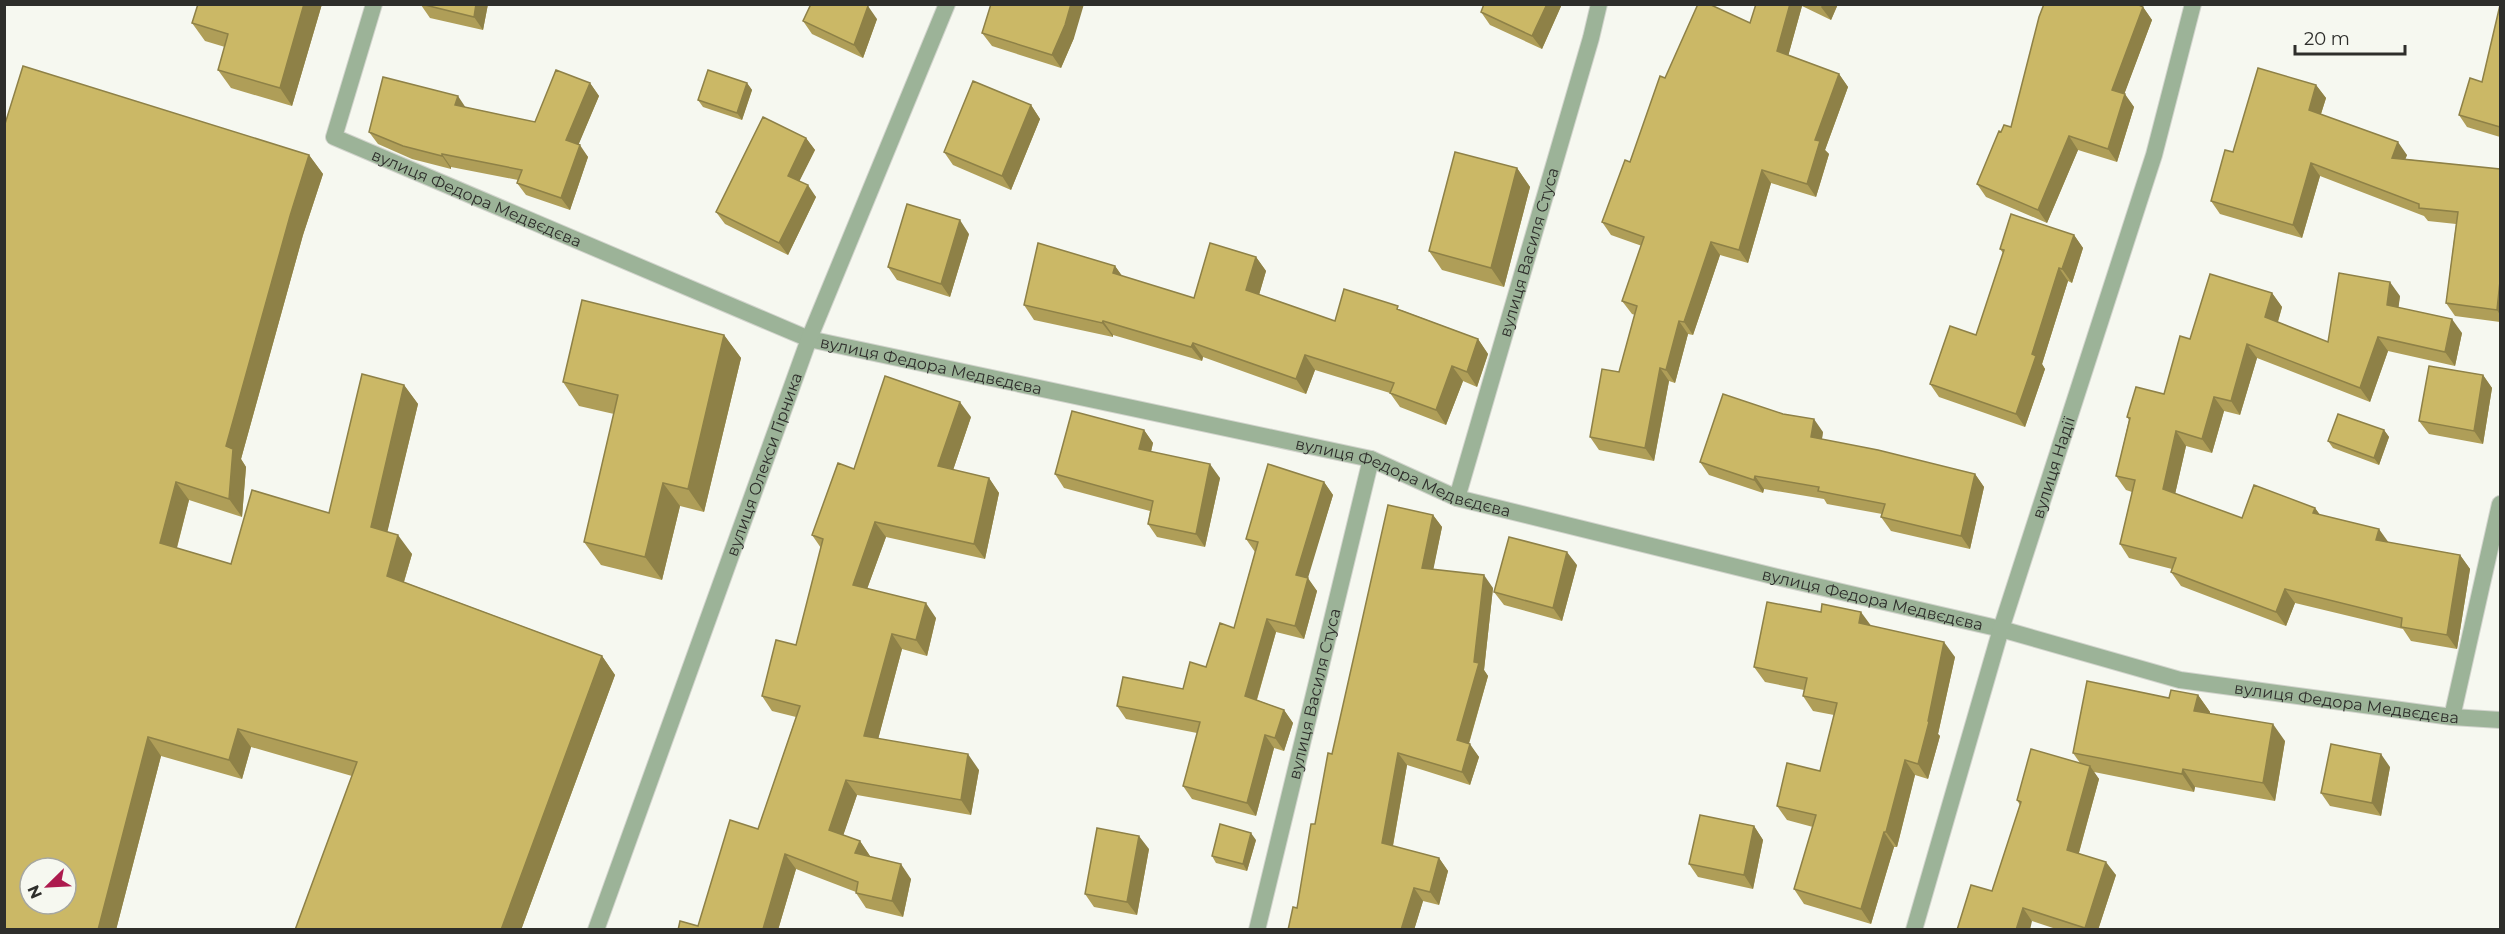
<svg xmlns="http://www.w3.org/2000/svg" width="2505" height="934" font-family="Montserrat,sans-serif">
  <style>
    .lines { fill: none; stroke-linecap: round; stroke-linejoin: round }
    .minor-casing { stroke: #d2d4cd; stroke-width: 18 }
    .minor { stroke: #9cb398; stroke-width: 16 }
    .wall { fill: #af9e58 }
    .shaded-wall { fill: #8e8147 }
    .building { fill: #cbb866; stroke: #8e8147; stroke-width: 1.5; fill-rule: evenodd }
    .labels { text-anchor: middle; stroke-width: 5; stroke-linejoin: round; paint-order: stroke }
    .street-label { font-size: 16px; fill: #2e2e2b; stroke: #f6f8f0 }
  </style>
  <rect width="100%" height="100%" fill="#f6f8f0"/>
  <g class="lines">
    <g class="minor-casing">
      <g id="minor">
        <path id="s1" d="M374 4 334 137 809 339 1371 459 1457 498 1773 576 2001 629 2180 680 2452 717 2500 720"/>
        <path id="s2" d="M1457 498 1591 38 1599 4"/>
        <path d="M2452 717 2500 504"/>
        <path id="s3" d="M596 930 809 339 947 4"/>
        <path id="s4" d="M1257 930 1371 459"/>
        <path id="s5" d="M1914 930 2001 629 2154 155 2193 4"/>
      </g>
    </g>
    <use href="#minor" class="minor"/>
  </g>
  <path class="wall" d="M198 4H322L292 106 231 88 218 70 225 47 205 41 192 23Z
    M488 4 483 30 430 18 421 5Z
    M1562 4 1542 49 1490 25 1481 12Z
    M1756 4H1838L1831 20 1802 6 1788 56 1839 74 1848 87 1825 150 1829 154 1816 197 1771 183 1748 263 1720 255 1693 335 1688 334 1675 383 1669 381 1654 461 1599 450 1590 437 1619 372 1635 315 1632 314 1622 301 1642 246 1611 235 1602 222 1630 162 1665 78 1750 23Z
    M2500 5V137L2467 127 2459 115 2482 82Z
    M2143 7 2152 20 2124 94 2134 107 2117 162 2078 150 2047 223 1986 197 1977 184 2001 132 2011 127Z
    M877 19 863 58 812 34 803 21Z
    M982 33 1074 38 1061 68 992 46Z
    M590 83 599 96 578 145 588 157 570 210 526 195 517 183 518 180 451 167V169L412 159 378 144 369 132 465 107 535 122Z
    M747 83 752 90 742 120 703 107 698 100Z
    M2316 85 2326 98 2321 114 2407 155 2405 159 2500 169V322L2455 316 2446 303 2456 224 2428 221 2424 216 2320 176 2302 238 2220 214 2211 201 2233 152Z
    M1031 105 1040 119 1011 190 953 165 944 152Z
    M4 127 309 155 323 174 303 235 241 459 246 467 242 517 189 500 177 548 231 564 329 513 404 385 418 404 387 532 412 554 404 582 602 656 615 675 521 930H295L352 776 251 747 242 779 161 756 116 930H4Z
    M806 138 815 150 799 181 816 197 788 255 725 224 716 212Z
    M1517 168 1530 187 1504 287 1442 270 1429 251Z
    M969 234 950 297 897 280 888 267Z
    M2074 235 2083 248 2072 283 2068 281 2042 364 2045 369 2025 427 1939 397 1930 384 1976 335 2003 253 2000 249Z
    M1256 257 1266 271 1259 295 1335 321 1401 310 1478 339 1488 354 1477 387 1463 381 1446 425 1400 407 1390 393 1315 370 1306 394 1203 357 1202 361 1113 335V337L1034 320 1024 305 1115 266 1122 276 1194 298Z
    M2272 293 2282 307 2278 322 2328 342 2400 296 2398 308 2462 333 2455 366 2388 351 2370 402 2257 358 2240 415 2224 411 2212 453 2186 446 2175 494 2242 518 2315 508 2320 515 2389 543 2460 555 2470 569 2457 649 2411 641 2403 629 2295 603 2286 626 2181 586 2171 572 2172 569 2129 558 2120 544 2132 492 2126 490 2116 476 2129 420 2127 417 2164 394 2190 339Z
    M724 335 741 358 704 512 680 506 662 580 601 565 584 542 614 414 579 406 563 382Z
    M2483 375 2492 388 2483 444 2429 434 2419 421Z
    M971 417 953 470 989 478 999 493 985 559 886 537 867 589 936 618 927 656 902 649 878 739 979 770 971 815 857 795 843 835 860 841 870 856 911 879 903 917 866 908 856 893V892L796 869 778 930H678L698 926 758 829 796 717 772 711 762 696 796 645 821 548 812 535 854 469Z
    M1144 430 1153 443 1151 452 1220 478 1205 547 1157 537 1148 524 1150 511 1064 488 1055 474Z
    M2384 430 2389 437 2379 465 2333 448 2328 441Z
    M1823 432 1822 439 1975 474 1984 487 1970 549 1891 531 1881 517 1882 514 1827 504 1824 499 1764 489 1763 493 1709 475 1700 462Z
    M1324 482 1333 495 1307 578 1317 591 1304 639 1276 632 1257 700 1284 710 1293 723 1284 751 1274 748 1256 816 1192 799 1183 786 1197 733 1126 719 1117 706 1183 689 1206 667 1234 628 1255 552 1246 539Z
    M1433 515 1442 527 1433 569 1493 588 1484 670 1488 676 1469 744 1479 757 1470 785 1407 765 1393 846 1439 858 1448 871 1439 905 1423 901 1414 930H1288L1297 908 1332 754Z
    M1577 565 1562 621 1504 605 1494 592Z
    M1871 626 1955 657 1938 734 1940 736 1928 779 1915 775 1897 847H1894L1871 924 1804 904 1794 889 1813 827 1787 820 1777 806 1820 771 1834 715 1813 711 1803 696 1804 690 1765 682 1754 667Z
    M2198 695 2210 712V714L2285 741 2275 801 2195 787 2194 792 2094 772 2099 779 2079 853 2116 875 2098 930H2059L2032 921 1992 891 2020 805 2017 800 2080 763 2073 753 2169 698Z
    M2390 767 2381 816 2330 806 2321 793Z
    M1754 826 1763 840 1753 889 1698 877 1689 864Z
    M1256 840 1247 871 1216 863 1212 856Z
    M1149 849 1137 915 1094 907 1085 894Z"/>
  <path class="shaded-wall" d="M304 4H322L292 106 280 88Z
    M476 4H488L483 30 474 17Z
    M1071 4H1084L1074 38 1061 68 1052 55Z
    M1547 4H1562L1542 49 1532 36Z
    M1790 4H1801L1802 6 1786 64 1777 51Z
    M1823 4H1838L1831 20 1821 7Z
    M868 6 877 19 863 58 854 45Z
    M2143 7 2152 20 2121 103 2112 90Z
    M1839 74 1848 87 1825 150 1829 154 1816 197 1807 184 1815 140Z
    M590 83 599 96 575 153 566 140Z
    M747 83 752 90 742 120 737 113Z
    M2316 85 2326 98 2318 123 2309 110Z
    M2125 94 2134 107 2117 162 2108 149Z
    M458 96 466 108 455 105Z
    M1031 105 1040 119 1011 190 1002 176Z
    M2069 136 2078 150 2047 223 2038 210Z
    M806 138 815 150 796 188 788 176Z
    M2398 142 2407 155 2401 171 2392 158Z
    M580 145 588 157 570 210 561 198Z
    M442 154 451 167V169L442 156Z
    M309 155 323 174 303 235 241 459 246 467 242 517 229 499 226 446 290 216Z
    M2311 163 2320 176 2302 238 2293 225Z
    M1517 168 1530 187 1504 287 1491 268Z
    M1762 170 1771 183 1748 263 1739 250Z
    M808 185 816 197 788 255 779 243Z
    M960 220 969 234 950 297 941 284Z
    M2074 235 2083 248 2072 283 2062 269Z
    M1711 242 1720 255 1693 335 1684 322Z
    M1256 257 1266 271 1256 305 1246 290Z
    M1115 266 1125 280 1113 273Z
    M2059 268 2068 281 2042 364 2045 369 2025 427 2016 414 2032 354Z
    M2500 281V315L2497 310Z
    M2390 282 2400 296 2397 319 2387 305Z
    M2272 293 2282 307 2275 331 2265 317Z
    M2452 319 2462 333 2455 366 2445 352Z
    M1103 321 1113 335V337L1102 323Z
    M1679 321 1688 334 1675 383 1666 370Z
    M724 335 741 358 704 512 688 489Z
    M2378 337 2388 351 2370 402 2360 388Z
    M1478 339 1488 354 1477 387 1467 372Z
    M1193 343 1203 357 1202 361 1191 347Z
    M2247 344 2257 358 2240 415 2231 401Z
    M1305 355 1315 370 1306 394 1296 379Z
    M1452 366 1463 381 1446 425 1436 410Z
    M1660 368 1669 381 1654 461 1645 448Z
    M2483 375 2492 388 2483 444 2474 431Z
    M404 385 418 404 384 546 371 527Z
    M2214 397 2224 411 2212 453 2202 439Z
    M960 402 971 417 949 482 938 466Z
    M1814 419 1823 432 1820 450 1811 437Z
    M1144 430 1153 443 1148 463 1139 449Z
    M2384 430 2389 437 2379 465 2374 458Z
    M2176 431 2186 446 2173 503 2163 489Z
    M1210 464 1220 478 1205 547 1196 534Z
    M1975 474 1984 487 1970 549 1961 536Z
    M1755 476 1764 489 1763 493 1754 480Z
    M989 478 999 493 985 559 974 544Z
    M176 482 189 500 173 562 160 543Z
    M1324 482 1333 495 1305 588 1296 575Z
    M663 483 680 506 662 580 645 557Z
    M2315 508 2325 522 2313 513Z
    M1433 515 1442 527 1431 581 1422 568Z
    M875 522 886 537 863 600 853 585Z
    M2379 529 2389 543 2376 540Z
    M398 535 412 554 400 595 387 576Z
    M1567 552 1577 565 1562 621 1553 608Z
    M2460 555 2470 569 2457 649 2447 635Z
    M1484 575 1493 588 1484 670 1488 676 1466 753 1457 740 1474 662Z
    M1308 578 1317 591 1304 639 1295 626Z
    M2285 589 2295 603 2286 626 2276 612Z
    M926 603 936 618 927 656 916 640Z
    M1861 612 1872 627 1859 623Z
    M1267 619 1276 632 1254 709 1245 696Z
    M892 634 902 649 875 751 864 736Z
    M1944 642 1955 657 1938 734 1940 736 1928 779 1918 764Z
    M602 656 615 675 521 930H501Z
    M2198 695 2210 712 2207 729 2194 711Z
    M1284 710 1293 723 1284 751 1275 738Z
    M2273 724 2285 741 2275 801 2263 783Z
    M238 729 251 747 242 779 229 760Z
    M1265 735 1274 748 1256 816 1247 803Z
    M148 737 161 756 116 930H98Z
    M1470 744 1479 757 1470 785 1462 772Z
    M1398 753 1407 765 1391 856 1382 843Z
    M968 754 979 770 971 815 961 800Z
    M2381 754 2390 767 2381 816 2372 803Z
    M1905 760 1915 775 1897 847 1886 832Z
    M2090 766 2099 779 2076 863 2067 850Z
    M2183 769 2195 787 2194 792 2182 774Z
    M846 780 857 795 840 845 829 830Z
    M1754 826 1763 840 1753 889 1744 875Z
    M1884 832 1894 847 1871 924 1861 909Z
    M1251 833 1256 840 1247 871 1243 864Z
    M1139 836 1149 849 1137 915 1127 902Z
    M860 841 870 856 855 853Z
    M785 854 796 869 778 930H763Z
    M1439 858 1448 871 1439 905 1430 892Z
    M2106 862 2116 875 2098 930H2087L2085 928Z
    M901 864 911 879 903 917 892 901Z
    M1414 888 1423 901 1414 930H1401Z
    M2023 908 2032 921 2030 930H2016Z"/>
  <path class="building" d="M198 4H304L280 88 218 70 228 34 192 23Z
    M421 4H476L474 17Z
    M811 4H865L868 6 854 45 803 21Z
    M991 4H1071L1065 25 1052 55 982 33Z
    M1484 4H1547L1532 36 1481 12Z
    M1698 4H1709L1750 23 1756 4H1790L1777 51 1839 74 1815 140 1820 141 1807 184 1762 170 1739 250 1711 242 1684 322 1679 321 1666 370 1660 368 1645 448 1590 437 1602 369 1619 372 1637 306 1622 301 1644 237 1602 222 1625 160 1630 162 1660 76 1665 78Z
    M2044 4H2137L2143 7 2112 90 2125 94 2108 149 2069 136 2038 210 1977 184 1999 131 2001 132 2004 125 2011 127 2039 17Z
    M2500 5V127L2459 115 2470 78 2482 82Z
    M23 66 309 155 290 216 226 446 233 449 229 499 176 482 160 543 231 564 252 490 329 513 362 374 404 385 371 527 398 535 387 576 602 656 501 930H295L357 762 238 729 229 760 148 737 98 930H4V127ZM30 868H66V904H30Z
    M2258 68 2316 85 2309 110 2398 142 2392 158 2500 169V281L2497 310 2446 303 2458 212 2419 208V204L2311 163 2293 225 2211 201 2225 150 2233 152Z
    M556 70 590 83 566 140 580 145 561 198 517 183 522 170 442 154V156L403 146 369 132 383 77 458 96 455 105 535 122Z
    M708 70 747 83 737 113 698 100Z
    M973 81 1031 105 1002 176 944 152Z
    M763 117 806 138 788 176 808 185 779 243 716 212Z
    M1455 152 1517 168 1491 268 1429 251Z
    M907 204 960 220 941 284 888 267Z
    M2011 214 2074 235 2062 269 2059 268 2032 354 2036 356 2016 414 1930 384 1950 326 1976 335 2004 250 2000 249Z
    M1038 243 1115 266 1113 273 1194 298 1210 243 1256 257 1246 290 1335 321 1344 289 1398 306 1397 309 1478 339 1467 372 1452 366 1436 410 1390 393 1394 383 1305 355 1296 379 1193 343 1191 347 1103 321 1102 323 1024 305Z
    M2339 273 2390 282 2387 305 2452 319 2445 352 2378 337 2360 388 2247 344 2231 401 2214 397 2202 439 2176 431 2163 489 2242 518 2254 485 2315 508 2313 513 2379 529 2376 540 2460 555 2447 635 2401 627 2402 618 2285 589 2276 612 2171 572 2176 558 2120 544 2135 480 2116 476 2130 418 2127 417 2136 387 2164 394 2180 336 2190 339 2210 274 2272 293 2265 317 2328 342Z
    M582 300 724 335 688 489 663 483 645 557 584 542 618 395 563 382Z
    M2429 366 2483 375 2474 431 2419 421Z
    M885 376 960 402 938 466 989 478 974 544 875 522 853 585 926 603 916 640 892 634 864 736 968 754 961 800 846 780 829 830 860 841 855 853 901 864 892 901 856 893 858 882 785 854 763 929 764 930H678L680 921 698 926 730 820 758 829 800 706 762 696 776 640 796 645 823 539 812 535 838 463 854 469Z
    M1723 394 1783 414 1814 419 1811 437 1878 450 1975 474 1961 536 1881 517 1885 504 1818 491 1819 487 1755 476 1754 480 1700 462Z
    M1072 411 1144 430 1139 449 1210 464 1196 534 1148 524 1153 501 1055 474Z
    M2338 414 2384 430 2374 458 2328 441Z
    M1268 464 1324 482 1296 575 1308 578 1295 626 1267 619 1245 696 1284 710 1275 738 1265 735 1247 803 1183 786 1200 722 1117 706 1123 677 1183 689 1190 662 1206 667 1220 623 1234 628 1258 542 1246 539Z
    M1388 505 1433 515 1422 568 1484 575 1474 662 1479 663 1457 740 1470 744 1462 772 1398 753 1382 843 1439 858 1430 892 1414 888 1401 930H1288L1293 907 1297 908 1311 824H1315L1328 753 1332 754Z
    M1509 537 1567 552 1553 608 1494 592Z
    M1767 602 1821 612 1822 604 1861 612 1859 623 1944 642 1928 721 1929 722 1918 764 1905 760 1886 832H1884L1861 909 1794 889 1816 815 1777 806 1787 763 1820 771 1837 703 1803 696 1807 678 1754 667Z
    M2087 681 2169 698 2171 690 2198 695 2194 711 2273 724 2263 783 2183 769 2182 774 2073 753Z
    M2331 744 2381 754 2372 803 2321 793Z
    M2031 749 2090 766 2067 850 2106 862 2085 928 2023 908 2016 930H1957L1971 885 1992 891 2021 802 2017 800Z
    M1700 815 1754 826 1744 875 1689 864Z
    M1220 824 1251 833 1243 864 1212 856Z
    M1097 828 1139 836 1127 902 1085 894Z"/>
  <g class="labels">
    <g class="street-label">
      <text dy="6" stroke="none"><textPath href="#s1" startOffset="294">вулиця Федора Медвєдєва</textPath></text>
      <text dy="6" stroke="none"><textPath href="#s2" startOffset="256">вулиця Василя Стуса</textPath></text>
      <text dy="6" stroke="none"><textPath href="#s1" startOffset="780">вулиця Федора Медвєдєва</textPath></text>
      <text dy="6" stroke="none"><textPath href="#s3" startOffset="495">вулиця Олекси Гірника</textPath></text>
      <text dy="6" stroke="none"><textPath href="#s5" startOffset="483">вулиця Надії</textPath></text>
      <text dy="6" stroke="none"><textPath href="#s1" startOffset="1266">вулиця Федора Медвєдєва</textPath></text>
      <text dy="6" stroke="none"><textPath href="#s1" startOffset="1752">вулиця Федора Медвєдєва</textPath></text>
      <text dy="6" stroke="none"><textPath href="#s4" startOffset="243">вулиця Василя Стуса</textPath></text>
      <text dy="6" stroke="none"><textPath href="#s1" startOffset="2238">вулиця Федора Медвєдєва</textPath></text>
    </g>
  </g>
  <rect width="2505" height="934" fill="none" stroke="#2e2e2b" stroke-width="12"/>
  <g transform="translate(48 886) rotate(246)"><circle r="28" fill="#f6f8f0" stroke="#a6a7a1" stroke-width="1.5"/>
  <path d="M0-4.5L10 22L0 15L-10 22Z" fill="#ad1b4e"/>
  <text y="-9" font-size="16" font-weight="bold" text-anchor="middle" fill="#2e2e2b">N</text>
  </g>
  <path d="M2295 45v9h110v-9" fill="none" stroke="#2e2e2b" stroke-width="3"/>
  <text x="2304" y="45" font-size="18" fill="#2e2e2b" stroke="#f6f8f0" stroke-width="4.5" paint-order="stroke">20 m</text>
</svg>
